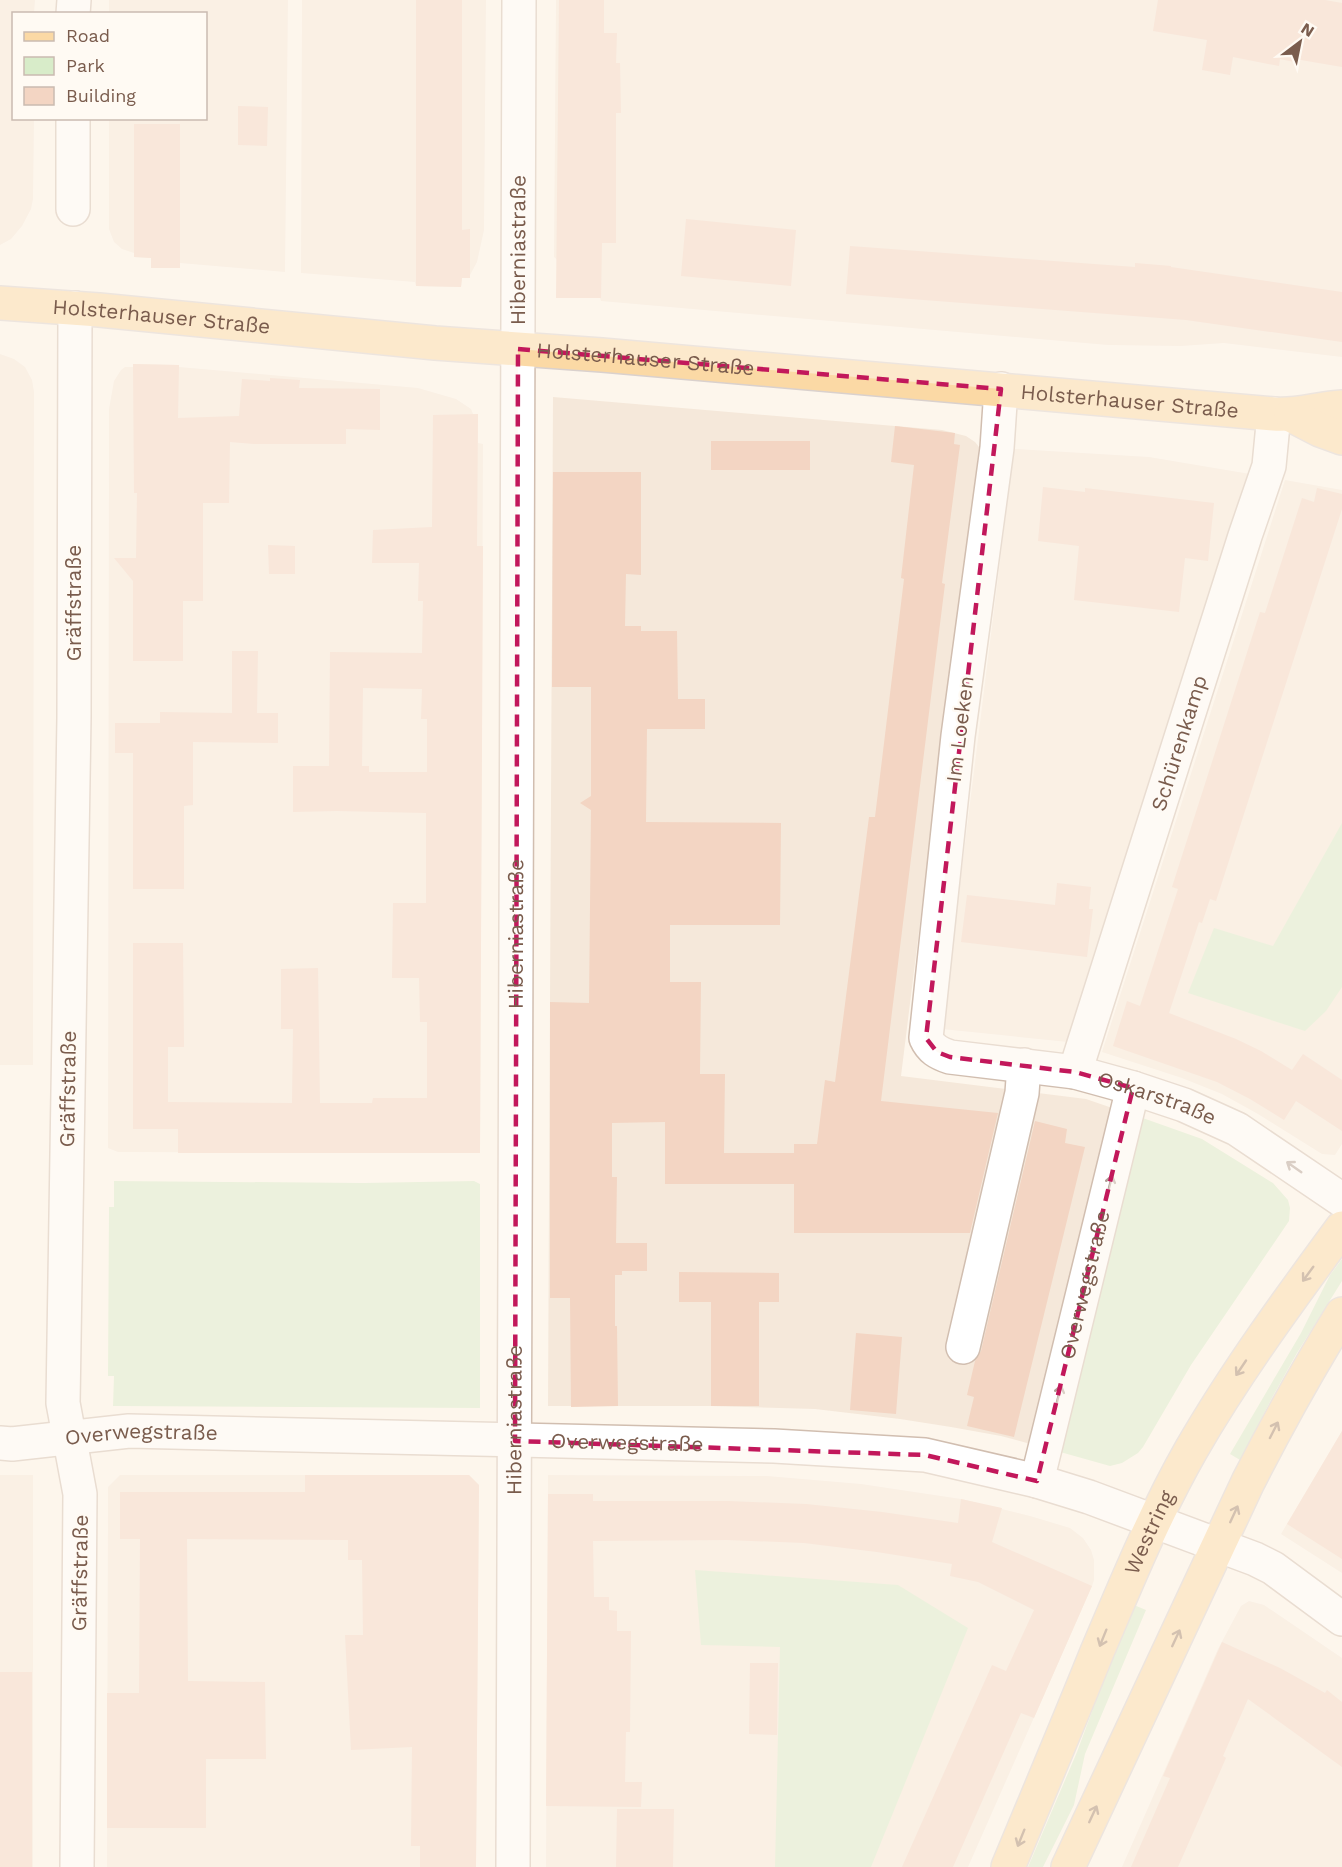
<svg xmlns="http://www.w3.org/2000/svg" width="1342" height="1867" font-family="'Work Sans',sans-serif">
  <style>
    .residential { fill: #f5e8da }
    .green { fill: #d8ecc9 }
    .building { fill: #f3d5c3; fill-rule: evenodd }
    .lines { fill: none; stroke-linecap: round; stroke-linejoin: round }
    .minor-casing { stroke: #d1beb0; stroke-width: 36 }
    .major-casing { stroke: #dad1cd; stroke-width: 36 }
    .minor { stroke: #fff; stroke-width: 33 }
    .major { stroke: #fbd9a5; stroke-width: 33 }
    .oneway { stroke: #af9d94 }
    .oneway2 { stroke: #a18267 }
    .marked { fill: none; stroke: #c2185b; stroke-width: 4.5; stroke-dasharray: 12 8; stroke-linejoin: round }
    .labels { text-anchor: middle; stroke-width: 4.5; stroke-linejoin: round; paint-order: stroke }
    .street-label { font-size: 21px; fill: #7a5c4d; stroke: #fffaf3 }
  </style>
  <rect width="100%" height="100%" fill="#fdf6ec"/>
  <path class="residential" d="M0 0H35L34 13 14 14V118L34 119 33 199 31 209 22 226 11 239 0 245Z
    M109 0H288L285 272 180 263V268H151V258L134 257V253L122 249 114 242 109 229V119L206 118V14L109 13Z
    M302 0H486L484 230 477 262 470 275 462 278 461 287 416 286 415 282 301 273Z
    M556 0H1342V357L1224 343 1181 346 1108 345 601 301 600 298 554 257Z
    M0 354 14 359 25 367 32 380 34 392 33 1065H0Z
    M133 364 178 365 179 367 418 388 456 399 471 409 473 414 478 415V443L483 444 480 1153 118 1152 108 1148 109 409 114 381 121 370 125 367H133Z
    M553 397 942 430 966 436 975 442 979 447 901 1076 1086 1099 1118 1110 1038 1446 1001 1436 951 1427 900 1419 815 1409 711 1406H548Z
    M1014 449 1149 457 1250 474 1068 1042 942 1029Z
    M1285 480 1342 490V1144L1335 1155 1322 1154 1258 1114 1222 1094 1182 1078 1102 1052Z
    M1342 1431V1573L1281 1534Z
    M0 1475H33V1867H0Z
    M120 1475H469L479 1485 476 1867H107L108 1487Z
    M548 1475 767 1476 861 1484 961 1499 1030 1516 1070 1528 1083 1538 1091 1550 1094 1560V1580L1092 1586 968 1867H546Z
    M1249 1601 1264 1605 1342 1658V1867H1122L1218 1649 1241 1606Z"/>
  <path class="green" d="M1342 823V987L1326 1011 1305 1031 1188 993 1214 928 1273 946Z
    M1140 1117 1202 1139 1273 1183 1288 1200 1290 1208 1289 1221 1191 1365 1143 1447 1138 1453 1122 1463 1110 1466 1053 1450Z
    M114 1181 363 1183 474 1181 480 1184V1408L113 1406 114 1376H108L109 1207H114Z
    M1342 1259V1281L1297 1353 1273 1396 1240 1460 1230 1454 1301 1333 1330 1275Z
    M695 1570 898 1585 968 1628 871 1867H775L780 1647 701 1645Z
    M1134 1605 1146 1610 1085 1754 1074 1805 1043 1867H1028L1077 1752 1108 1668Z"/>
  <path class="building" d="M416 0H462V230L470 229V278H462L461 287 416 286Z
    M559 0H604V33H617L616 63H620L621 113H616V243H602L601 298H556Z
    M1158 0H1325L1342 3V67L1295 59 1294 62 1280 59 1279 66 1233 57 1230 75 1202 70 1207 40 1153 31Z
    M238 106 268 107 267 146 238 145Z
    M134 124H180V268H151V258L134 257Z
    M686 219 796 230 791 286 681 276Z
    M850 246 1135 267V263L1171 266V267L1342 292V342L1186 320 846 294Z
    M133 364 179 365 178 418 239 416 242 379 270 381V378L300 380 299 388 380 389V430L346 429V444H254L230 442 229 503H203V601H183V661H133V581L114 558H136L137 493H134Z
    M478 414 477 546H483L480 1153H178V1129H133V943H183L184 1047H168V1102L292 1103 293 1029H281V969L318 968 320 1103H372L373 1098H427V1022H420L419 978H392L393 903H426V813L337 811 293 812V766H329L330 652 422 653 423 601H418L419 563H372L373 530 432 527 433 415ZM363 688 422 689 421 719H427V772H369V766H362Z
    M895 426 955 433 954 444 960 445 942 583 945 584 939 632 881 1101 998 1113 970 1233H794V1184H665V1122L612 1123V1177H617L616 1243H647V1271H622V1275H615V1326H617L618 1406 571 1407 570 1298H550V1002L589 1003 591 810 580 803 591 796V687H552L553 472H641V575L626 574 625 626H641V631H677L678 699H705V729H647L646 822 781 823 780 925H670V982H701L700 1074H725L724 1153H794V1144H817L825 1080 835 1082 869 817H875L904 579 901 578 914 465 891 462Z
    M711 441H810V470H711Z
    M1043 487 1085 492V488L1214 503 1208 561 1185 558 1179 612 1074 600 1079 546 1038 541Z
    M1317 488 1342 494V509L1216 901 1210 899 1202 923 1199 922 1169 1013 1236 1039 1261 1051 1292 1070 1303 1054 1342 1080V1131L1296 1101 1284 1120 1250 1099 1217 1082 1113 1046 1127 1001 1140 1006 1178 889 1172 887 1260 612 1265 613 1302 498 1314 502Z
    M268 545 295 546V574H269Z
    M232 651H258L257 713H278V743L193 742V805L184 806V889H133V753H115V723H160V712L232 713Z
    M1057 883 1091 887 1089 909H1093L1087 957 961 942 967 895 1055 905Z
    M1035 1121 1067 1129 1065 1143 1085 1147 1014 1437 967 1426 974 1397 967 1395 975 1361 981 1351Z
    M679 1272 779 1273V1302H759V1406H711V1302H679Z
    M856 1333 902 1337 896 1414 850 1410Z
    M1342 1431V1559L1287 1524Z
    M305 1475H469L479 1485 476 1867H420V1846H411L412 1747 351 1750 345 1635H363L362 1560H348V1540L187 1539 188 1681 265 1682 266 1759H206V1828H107V1693H139L140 1539H120V1492H305Z
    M548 1494H593V1501H728L806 1504 882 1512 958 1523 961 1499 1002 1508 992 1542 1092 1586 1034 1718 1021 1713 953 1867H902L992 1665 1006 1671 1034 1610 978 1582 950 1576 952 1564 877 1552 804 1543 727 1540 593 1541 594 1597H609V1610L617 1611V1631H631L630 1732H626L625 1782H642L641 1807 546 1806Z
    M1222 1642 1280 1668 1325 1693 1327 1690 1342 1702V1767L1248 1699 1223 1756 1226 1758 1178 1867H1131L1170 1778 1163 1776Z
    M750 1663H778L777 1735 749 1734Z
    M0 1672H32V1867H0Z
    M617 1809H674L673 1867H616Z"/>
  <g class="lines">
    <g class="minor-casing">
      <g id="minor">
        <path d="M73 14 74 0"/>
        <path d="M73 209V118"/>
        <path d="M75 308 74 717 63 1403 80 1494 77 1867"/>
        <path id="s1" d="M1001 389 997 448 958 736 926 1038C931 1049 938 1053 950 1057L1075 1072 1133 1088 1184 1105 1237 1129 1342 1200"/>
        <path id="s2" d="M1075 1072 1245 536 1269 466 1274 414"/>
        <path d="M963 1347 1022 1093 1024 1065"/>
        <path id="s3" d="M0 1443 12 1444 129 1431 774 1446 925 1455 1037 1481 1089 1497 1255 1559 1273 1568 1342 1619"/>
        <path id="s4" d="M1037 1481 1133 1088"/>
        <path id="s5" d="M513 1867 519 0"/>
      </g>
    </g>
    <g class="major-casing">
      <g id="major">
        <path id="s6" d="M0 303 99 310 435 343 602 355 1274 414C1298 416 1318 408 1342 407"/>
        <path d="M1291 415 1320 430 1342 438"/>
        <path id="s7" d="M1008 1867C1038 1795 1068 1724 1097 1652 1126 1584 1154 1515 1191 1450 1236 1372 1289 1300 1342 1228"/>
        <path d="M1068 1867 1248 1482C1277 1425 1308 1369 1342 1314"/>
      </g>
    </g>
    <use href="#minor" class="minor"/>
    <use href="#major" class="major"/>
  </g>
  <defs><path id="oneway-shaft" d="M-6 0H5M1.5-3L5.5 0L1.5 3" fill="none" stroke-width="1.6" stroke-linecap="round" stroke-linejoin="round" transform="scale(1.5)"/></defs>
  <g class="oneway">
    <use href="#oneway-shaft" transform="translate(1294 1167) rotate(-145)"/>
    <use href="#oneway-shaft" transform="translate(1110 1184) rotate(-76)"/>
    <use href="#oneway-shaft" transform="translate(1059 1394) rotate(-76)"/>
  </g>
  <g class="oneway2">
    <use href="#oneway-shaft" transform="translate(1308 1274) rotate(126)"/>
    <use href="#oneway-shaft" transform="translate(1241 1368) rotate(124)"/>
    <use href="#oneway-shaft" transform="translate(1274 1430) rotate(-63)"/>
    <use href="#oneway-shaft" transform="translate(1234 1514) rotate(-65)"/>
    <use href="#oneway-shaft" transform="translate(1103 1638) rotate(112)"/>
    <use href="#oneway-shaft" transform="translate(1176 1638) rotate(-65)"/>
    <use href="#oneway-shaft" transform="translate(1093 1814) rotate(-65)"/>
    <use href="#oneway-shaft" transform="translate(1021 1838) rotate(112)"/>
  </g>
  <path d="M0 0H1342V1867H0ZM518 349 1001 389 926 1038 937 1052 950 1057 1075 1072 1133 1088 1037 1481 925 1455 515 1441Z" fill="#fdf6ec" fill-opacity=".55" fill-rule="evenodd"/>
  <path class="marked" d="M518 349 1001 389 926 1038 937 1052 950 1057 1075 1072 1133 1088 1037 1481 925 1455 515 1441Z"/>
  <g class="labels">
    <g class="street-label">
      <text dy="7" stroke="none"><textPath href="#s5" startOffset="1617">Hiberniastraße</textPath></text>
      <text dy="7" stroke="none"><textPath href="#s6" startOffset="162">Holsterhauser Straße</textPath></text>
      <text dy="7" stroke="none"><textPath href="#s6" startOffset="648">Holsterhauser Straße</textPath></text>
      <text dy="7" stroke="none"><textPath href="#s6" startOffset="1134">Holsterhauser Straße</textPath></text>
      <text transform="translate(74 603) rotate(-90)" y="7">Gräffstraße</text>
      <text transform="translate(960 729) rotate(-83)" y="7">Im Loeken</text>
      <text dy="7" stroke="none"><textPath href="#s2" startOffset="345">Schürenkamp</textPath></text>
      <text dy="7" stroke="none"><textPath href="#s5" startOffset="933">Hiberniastraße</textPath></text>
      <text transform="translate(68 1089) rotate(-89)" y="7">Gräffstraße</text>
      <text dy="7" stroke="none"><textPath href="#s1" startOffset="897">Oskarstraße</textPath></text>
      <text dy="7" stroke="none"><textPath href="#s4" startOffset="202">Overwegstraße</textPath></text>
      <text dy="7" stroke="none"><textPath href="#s5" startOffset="447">Hiberniastraße</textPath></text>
      <text dy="7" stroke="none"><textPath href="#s3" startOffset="142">Overwegstraße</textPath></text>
      <text dy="7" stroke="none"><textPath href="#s3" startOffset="628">Overwegstraße</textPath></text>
      <text dy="7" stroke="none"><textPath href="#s7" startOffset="363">Westring</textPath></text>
      <text transform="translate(80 1573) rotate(-89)" y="7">Gräffstraße</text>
    </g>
  </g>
  <rect x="12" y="12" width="195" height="108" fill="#fffaf3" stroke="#cabbb1" stroke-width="1.5"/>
  <rect x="24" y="32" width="30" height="9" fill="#fbd9a5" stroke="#cabbb1" stroke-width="1.5"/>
  <text x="66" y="42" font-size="18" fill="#7a5c4d">Road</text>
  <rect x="24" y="57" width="30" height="18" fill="#d8ecc9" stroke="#cabbb1" stroke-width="1.5"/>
  <text x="66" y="72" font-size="18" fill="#7a5c4d">Park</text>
  <rect x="24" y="87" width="30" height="18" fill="#f3d5c3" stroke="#cabbb1" stroke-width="1.5"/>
  <text x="66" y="102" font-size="18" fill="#7a5c4d">Building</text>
  <g transform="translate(1300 42) rotate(32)" stroke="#fffaf3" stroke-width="4.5" paint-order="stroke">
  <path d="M0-4.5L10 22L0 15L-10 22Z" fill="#7a5c4d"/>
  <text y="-9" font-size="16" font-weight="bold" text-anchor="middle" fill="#7a5c4d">N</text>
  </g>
</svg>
